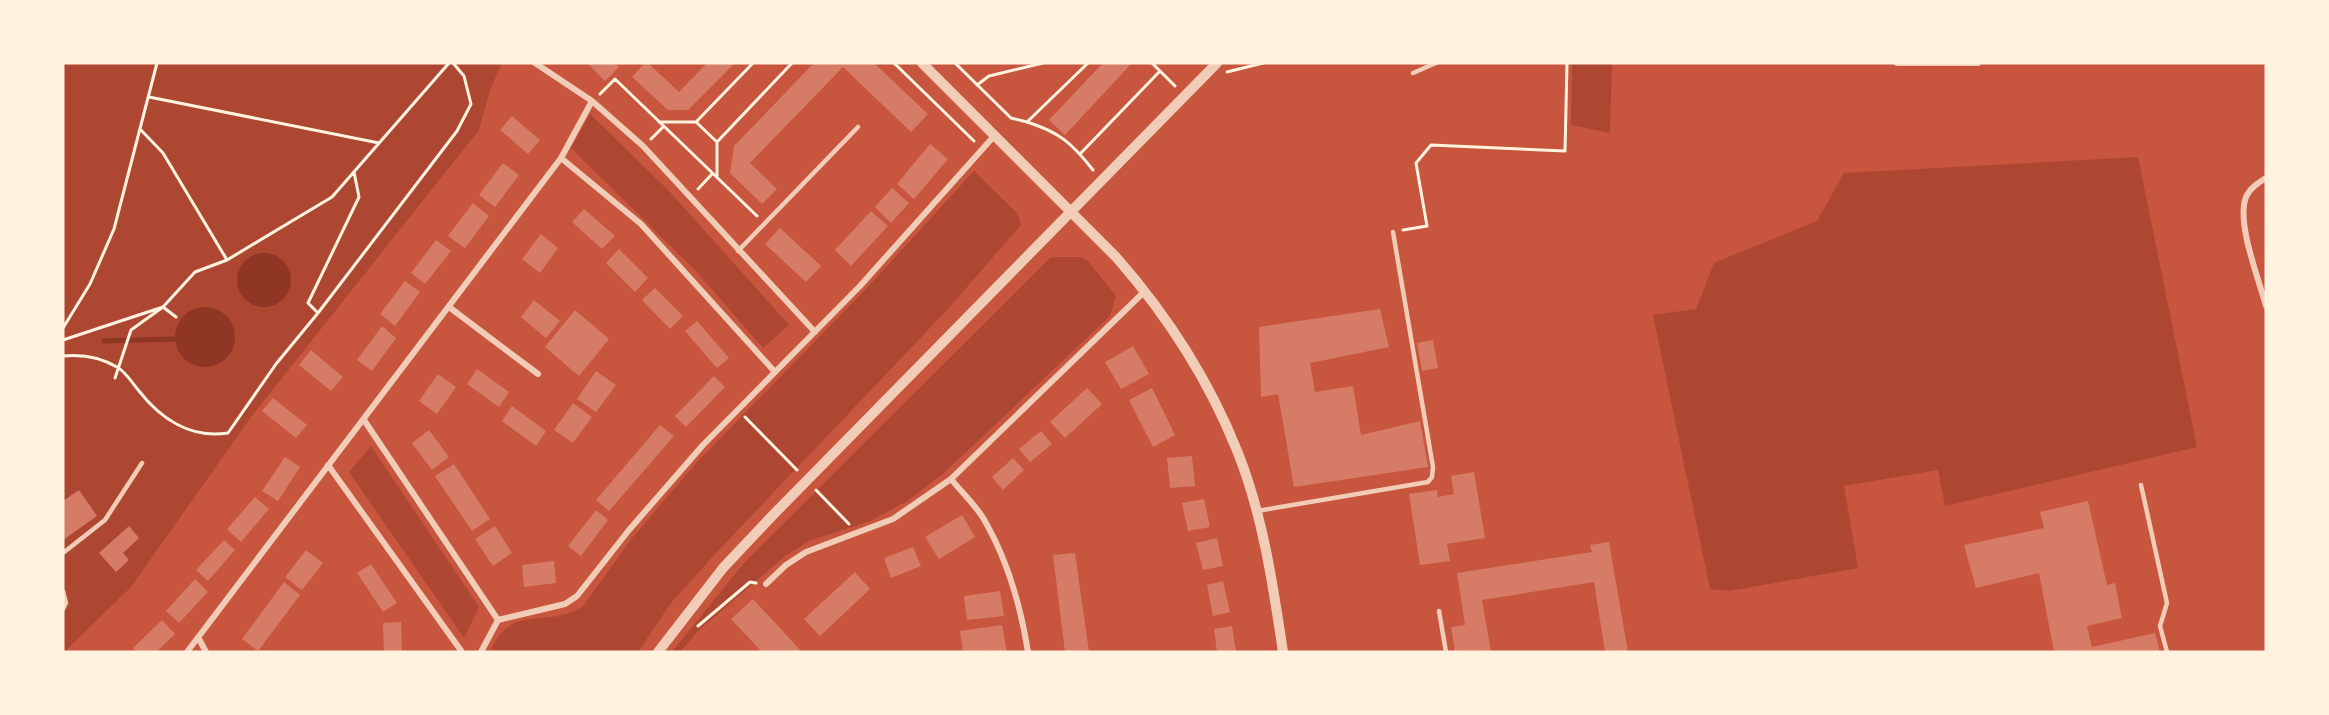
<svg xmlns="http://www.w3.org/2000/svg" width="2329" height="715" font-family="'Alegreya Sans',sans-serif">
  <style>
    .green { fill: #ae4732 }
    .water { fill: #8f3625 }
    .lines { fill: none; stroke-linecap: round; stroke-linejoin: round }
    .stream { stroke: #8f3625; stroke-width: 5 }
    .building { fill: #d67c66 }
    .path { stroke: #fff3e0; stroke-width: 3 }
    .service { stroke: #f1ccb7; stroke-width: 4.5 }
    .minor { stroke: #f1ccb7; stroke-width: 6 }
    .tertiary { stroke: #f1ccb7; stroke-width: 10 }
  </style>
  <rect width="100%" height="100%" fill="#c8553d"/>
  <path class="green" d="M63 63H502L490 90 479 130 251 417 131 587 64 652Z
    M1572 63H1612L1610 133 1571 125Z
    M590 114 669 191 789 325 763 348 697 272 571 148Z
    M2138 157 2197 447 1945 506 1938 470 1844 486 1858 568 1729 591 1710 589 1653 315 1696 309 1714 263 1817 221 1844 173Z
    M974 171 1017 213 1021 225 947 310 716 553 671 603 638 652H490C511 601 548 630 583 606L633 537 697 462 865 290Z
    M1051 257H1080L1088 261 1116 296 1110 316 945 472 909 500 871 521 811 540 785 556 698 631 680 652H672L743 564Z
    M371 446 479 607 464 638 349 472Z"/>
  <path class="water" d="M237 280a27 27 0 1 1 54 0a27 27 0 1 1-54 0Z
    M175 337a30 30 0 1 1 60 0a30 30 0 1 1-60 0Z"/>
  <g class="lines">
    <path class="stream" d="M104 341 175 339"/>
  </g>
  <path class="building" d="M587 63H615L619 67 605 81Z
    M645 63H648L679 92 707 63H735L688 110H668L632 77Z
    M814 63H874L928 114 911 132 843 67 750 163 777 189 762 204 730 173 734 146Z
    M1103 63H1132L1065 135 1049 120Z
    M512 116 540 140 528 154 500 130Z
    M930 144 948 159 914 199 897 184Z
    M503 163 519 175 495 207 479 195Z
    M892 188 909 203 891 223 875 207Z
    M473 203 489 216 465 248 448 236Z
    M584 209 615 236 602 249 572 222Z
    M871 211 888 226 851 266 835 250Z
    M780 228 821 266 806 282 765 244Z
    M541 234 558 248 540 273 522 259Z
    M436 240 451 251 425 284 411 273Z
    M619 249 648 278 635 292 606 263Z
    M405 281 420 292 395 326 380 314Z
    M655 288 683 316 670 329 642 300Z
    M534 300 560 321 546 338 521 317Z
    M1380 309 1389 347 1310 363 1315 392 1353 386 1361 435 1420 421 1428 467 1294 487 1278 394 1261 397 1259 327Z
    M575 310 609 339 579 376 545 347Z
    M697 321 729 358 717 368 685 331Z
    M382 326 396 338 372 371 357 360Z
    M1433 340 1438 368 1422 371 1417 343Z
    M1133 346 1149 374 1121 389 1105 362Z
    M311 350 343 377 331 391 299 365Z
    M477 369 509 392 499 407 467 384Z
    M596 371 616 385 596 412 577 399Z
    M438 374 456 387 437 414 419 401Z
    M714 376 725 387 686 427 675 416Z
    M1087 388 1102 404 1065 438 1050 422Z
    M1152 388 1175 435 1153 447 1129 400Z
    M273 398 307 425 296 438 262 411Z
    M573 403 592 417 573 443 554 430Z
    M512 406 546 431 536 446 502 421Z
    M660 425 674 436 609 511 596 500Z
    M429 430 449 457 432 470 412 443Z
    M1041 431 1052 444 1030 462 1019 449Z
    M1192 456 1195 486 1170 488 1167 458Z
    M285 457 300 467 278 501 262 491Z
    M1013 458 1024 470 1003 490 992 477Z
    M454 464 490 519 472 531 435 476Z
    M1474 472 1485 538 1447 544 1450 561 1420 565 1409 494 1437 490 1438 497 1454 494 1451 476Z
    M79 490 97 516 63 540V501Z
    M255 497 269 509 241 542 227 529Z
    M1204 499 1210 527 1188 531 1182 503Z
    M2088 501 2107 585 2115 583 2122 618 2087 626 2092 647 2155 633 2160 652H2054L2039 573 1976 588 1964 545 2044 528 2040 512Z
    M596 510 608 520 581 556 568 546Z
    M962 515 975 537 939 559 925 537Z
    M129 526 139 538 123 553 129 560 116 572 99 553Z
    M495 526 512 553 493 566 475 539Z
    M1217 538 1223 566 1203 570 1196 543Z
    M224 540 235 550 208 581 196 570Z
    M1609 542 1628 652H1605L1594 582 1482 600 1491 652H1455L1451 627 1465 625 1457 573 1592 552 1590 545Z
    M913 547 921 566 891 578 884 558Z
    M306 550 323 563 302 590 285 577Z
    M1075 553 1089 652H1065L1053 555Z
    M554 561 556 583 524 587 522 565Z
    M371 564 397 603 383 612 357 573Z
    M855 572 870 589 820 636 804 619Z
    M195 579 208 592 179 623 166 611Z
    M1223 581 1230 612 1213 616 1207 585Z
    M284 582 300 595 258 651 242 639Z
    M1000 591 1004 616 967 620 964 596Z
    M753 599 802 652H762L731 619Z
    M162 620 175 634 156 652H137L133 648Z
    M401 622 402 652H384L383 623Z
    M1002 625 1007 652H963L960 631Z
    M1232 626 1236 652H1217L1214 629Z"/>
  <g class="lines">
    <path class="path" d="M753 63 696 122 717 142 792 63
      M894 63 974 141
      M955 63 1011 118 1027 122 1088 63
      M1152 63 1175 86
      M1227 72 1263 63
      M977 85 989 76 1043 63
      M600 94 615 79 757 216
      M149 97 379 143
      M659 122H696
      M1027 122C1059 132 1072 143 1093 170
      M140 129 163 153 227 260 332 197 449 63
      M651 139 663 127
      M717 142V176
      M1080 154 1160 71
      M698 189 712 174
      M1403 230 1427 226 1416 163 1431 145 1565 151 1567 63
      M318 313 457 131 471 104 464 76 453 63
      M63 328 90 284 114 229 157 63
      M63 340 163 307 195 272 227 260
      M63 356C82 354 100 357 117 367 126 372 133 384 139 391 161 419 191 439 228 433L276 364 318 313 308 303 359 197 354 172
      M115 378 131 330 163 307 176 317
      M745 417 797 470
      M816 490 849 524
      M698 626 750 582 756 583"/>
    <path class="service" d="M1413 73 1436 63
      M738 251 858 127
      M2141 485 2167 603 2160 626 2167 652
      M1257 511 1428 482 1432 477 1433 467 1393 232
      M63 553 105 520 142 463
      M63 591 66 603 63 609
      M1439 611 1446 652"/>
    <path class="minor" d="M535 63 592 101 643 146 815 332
      M1897 63H1978
      M561 158 641 224 775 372
      M2266 178C2258 183 2250 188 2246 197 2236 223 2259 279 2266 306
      M449 307 538 374
      M364 420 498 620
      M328 465 462 652
      M951 479C962 493 978 507 986 523 1008 562 1021 608 1028 652
      M766 584 786 565 806 552 893 519 951 479 1145 291
      M199 639 206 652
      M187 652 561 158 592 101
      M481 652 498 620 565 604 577 596 629 530 703 445 860 286 995 135"/>
    <path class="tertiary" d="M922 63 1116 257C1167 315 1209 380 1238 453 1263 516 1273 585 1283 652
      M658 652 723 568 772 516 1217 63"/>
  </g>
  <rect width="2329" height="715" fill="none" stroke="#fff3e0" stroke-width="129"/>
</svg>
